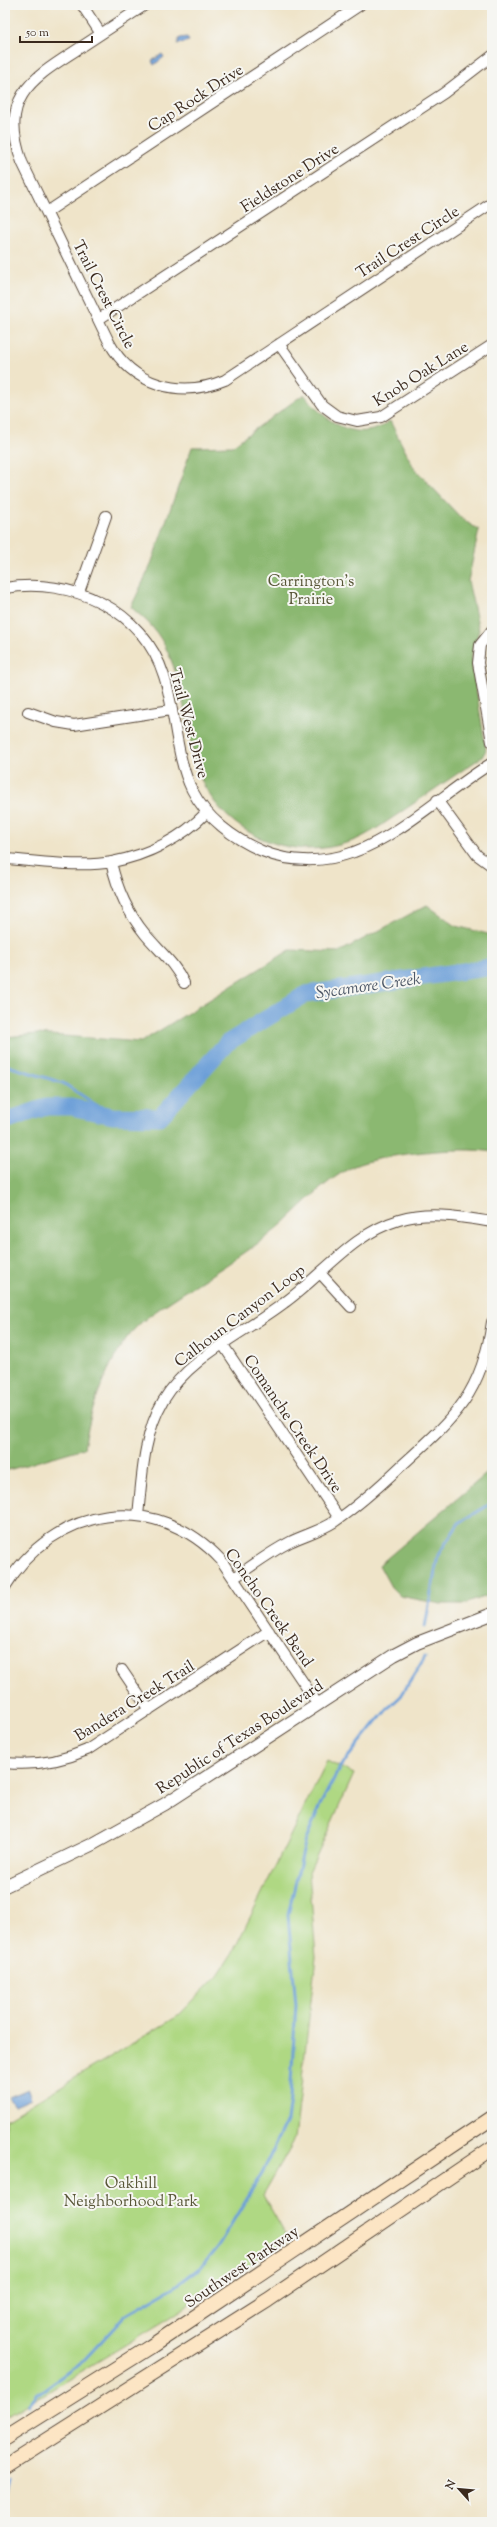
<svg xmlns="http://www.w3.org/2000/svg" width="497" height="2527" font-family="'Sorts Mill Goudy',serif">
  <style>
    .green { fill: #afd883; stroke: #758150 }
    .forest { fill: #8bb871; stroke: #637148 }
    .water { fill: #6c9fd8; stroke: #54647b }
    .lines { fill: none; stroke-linecap: round; stroke-linejoin: round }
    .stream { stroke: #6c9fd8; stroke-width: 3 }
    .river { stroke: #6c9fd8; stroke-width: 17 }
    .minor-casing { stroke: #564638; stroke-width: 12 }
    .tertiary-casing { stroke: #564638; stroke-width: 14 }
    .secondary-casing { stroke: #564638; stroke-width: 16 }
    .minor { stroke: #fff; stroke-width: 10 }
    .tertiary { stroke: #fff; stroke-width: 12 }
    .secondary { stroke: #fce5c4; stroke-width: 14 }
    .labels { text-anchor: middle; stroke-width: 4; stroke-linejoin: round; paint-order: stroke }
    .street-label { font-size: 16px; fill: #3b2a1e; stroke: #f6f6f2 }
    .park-label { font-size: 16px; fill: #585637; stroke: #f6f6f2 }
    .water-label { font-size: 17px; font-style: italic; fill: #4f5968; stroke: #f6f6f2 }
  </style>
  <rect width="100%" height="100%" fill="#f6f6f2"/>
  <filter id="ink" filterUnits="userSpaceOnUse"><feTurbulence type="fractalNoise" baseFrequency=".025" numOctaves="2"/><feDisplacementMap in="SourceGraphic" scale="8" xChannelSelector="R" yChannelSelector="G"/><feConvolveMatrix kernelMatrix="1 2 1 2 8 2 1 2 1" color-interpolation-filters="sRGB"/></filter>
  <filter id="wash" filterUnits="userSpaceOnUse"><feTurbulence type="fractalNoise" baseFrequency=".012" numOctaves="4" result="noise"/><feDisplacementMap in="SourceGraphic" scale="16" xChannelSelector="R" yChannelSelector="G"/><feGaussianBlur stdDeviation="0.9" result="paint"/><feColorMatrix in="noise" values="0 0 0 0 0 0 0 0 0 0 0 0 0 0 0 0 0 1.4 0 .05"/><feComposite in="paint" operator="in"/></filter>
  <g filter="url(#wash)">
    <rect width="100%" height="100%" fill="#efe4c9"/>
    <path class="green" d="M327 1761 354 1774 309 1872 316 1957 295 2139 263 2195 288 2239 171 2317 5 2418V2120L178 2016 218 1975 233 1952Z"/>
    <path class="forest" d="M304 394C324 421 358 446 390 421L414 468 462 519 479 530 468 581 479 630 471 657 486 750 482 757 379 827C369 833 358 840 346 843 289 862 224 833 200 777 194 765 193 749 190 736 182 700 177 657 153 628 147 620 138 614 131 607L150 567 192 447 232 446Z
      M427 905 456 926 492 935V1152C462 1146 382 1154 354 1166 320 1182 297 1214 268 1236 239 1258 207 1277 177 1297 159 1309 139 1321 126 1339 103 1373 91 1408 84 1448L5 1471V1037L37 1034 141 1042 290 950 339 952Z
      M492 1469V1594L465 1604H441L400 1596 391 1587 379 1565Z"/>
    <path class="water" d="M187 37 189 41 177 44 180 38Z
      M162 54 164 57 154 65 152 61Z
      M28 2089 31 2099 15 2106 9 2097Z"/>
    <g class="lines">
      <path class="stream" d="M5 1065 63 1083 113 1116
        M425 1627 438 1555 459 1523 492 1503
        M29 2405 39 2393 83 2361 126 2315 176 2286 202 2266 218 2246 262 2173 287 2121 290 2098 296 2005 288 1915 305 1843 319 1807 340 1767 388 1708 401 1696 425 1657
        M5 2497 9 2480"/>
      <path class="river" d="M5 1121 46 1107H71L113 1116 160 1117 227 1043 306 994 492 967"/>
    </g>
  </g>
  <g filter="url(#ink)">
    <g class="lines">
      <g class="minor-casing">
        <path id="minor" d="M82 5 101 34
          M145 5C122 20 98 36 75 51 28 81 0 100 22 162L109 342C132 385 180 399 225 380L492 203
          M47 212 360 5
          M99 319 444 93 492 56
          M279 344 322 405 337 416 357 421 381 417 492 345
          M5 588C71 577 143 609 164 676 176 713 175 755 192 790 206 818 234 839 262 851 290 863 325 863 354 852 400 836 449 789 492 763
          M79 592 106 516
          M492 630 480 645 478 663 492 742
          M28 712 56 722 74 725 171 710
          M437 800 477 855 492 866
          M5 859C38 861 80 868 112 862 148 855 182 838 207 812
          M111 862C117 889 128 913 145 934 159 951 174 962 184 983
          M320 1273 351 1307
          M223 1345 339 1518
          M138 1516C142 1478 143 1435 163 1401 190 1356 243 1334 284 1303 322 1276 352 1234 399 1220 430 1211 461 1217 492 1222
          M234 1578C252 1566 270 1552 290 1542 304 1535 320 1531 334 1522 358 1506 380 1486 401 1466 453 1419 482 1395 492 1322
          M5 1587C53 1506 155 1489 221 1560L317 1703
          M122 1670 149 1710
          M5 1763C35 1766 60 1762 87 1750L269 1631"/>
      </g>
      <g class="tertiary-casing">
        <path id="tertiary" d="M5 1886 93 1844 165 1804 394 1655 417 1643 492 1614"/>
      </g>
      <g class="secondary-casing">
        <path id="secondary" d="M5 2438 150 2347 492 2118
          M5 2467 268 2300 492 2148"/>
      </g>
      <use href="#minor" class="minor"/>
      <use href="#tertiary" class="tertiary"/>
      <use href="#secondary" class="secondary"/>
    </g>
  </g>
  <g class="labels">
    <g class="street-label">
      <text transform="translate(195 97) rotate(-33)" y="6">Cap Rock Drive</text>
      <text transform="translate(289 177) rotate(-33)" y="6">Fieldstone Drive</text>
      <text transform="translate(407 241) rotate(-33)" y="6">Trail Crest Circle</text>
      <text transform="translate(105 294) rotate(63)" y="6">Trail Crest Circle</text>
      <text transform="translate(420 373) rotate(-32)" y="6">Knob Oak Lane</text>
      <text transform="translate(190 723) rotate(75)" y="6">Trail West Drive</text>
      <text transform="translate(239 1315) rotate(-37)" y="6">Calhoun Canyon Loop</text>
      <text transform="translate(294 1423) rotate(56)" y="6">Comanche Creek Drive</text>
      <text transform="translate(270 1607) rotate(55)" y="6">Concho Creek Bend</text>
      <text transform="translate(134 1700) rotate(-32)" y="6">Bandera Creek Trail</text>
      <text transform="translate(239 1736) rotate(-33)" y="6">Republic of Texas Boulevard</text>
      <text transform="translate(241 2266) rotate(-34)" y="6">Southwest Parkway</text>
    </g>
    <g class="park-label">
      <text x="311" y="586">Carrington's<tspan x="311" dy="18">Prairie</tspan></text>
      <text x="131" y="2188">Oakhill<tspan x="131" dy="18">Neighborhood Park</tspan></text>
    </g>
    <g class="water-label">
      <text transform="translate(368 985) rotate(-8)" y="6">Sycamore Creek</text>
    </g>
  </g>
  <rect width="497" height="2527" fill="none" stroke="#f6f6f2" stroke-width="20"/>
  <g transform="translate(459 2489) rotate(297)" stroke="#f6f6f2" stroke-width="3" paint-order="stroke">
  <path d="M0-3L7 15L0 10L-7 15Z" fill="#3b2a1e"/>
  <text y="-6" font-size="11" font-weight="bold" text-anchor="middle" fill="#3b2a1e">N</text>
  </g>
  <path d="M20 36v6h72v-6" fill="none" stroke="#3b2a1e" stroke-width="2"/>
  <text x="26" y="36" font-size="12" fill="#3b2a1e" stroke="#f6f6f2" stroke-width="3" paint-order="stroke">50 m</text>
</svg>
